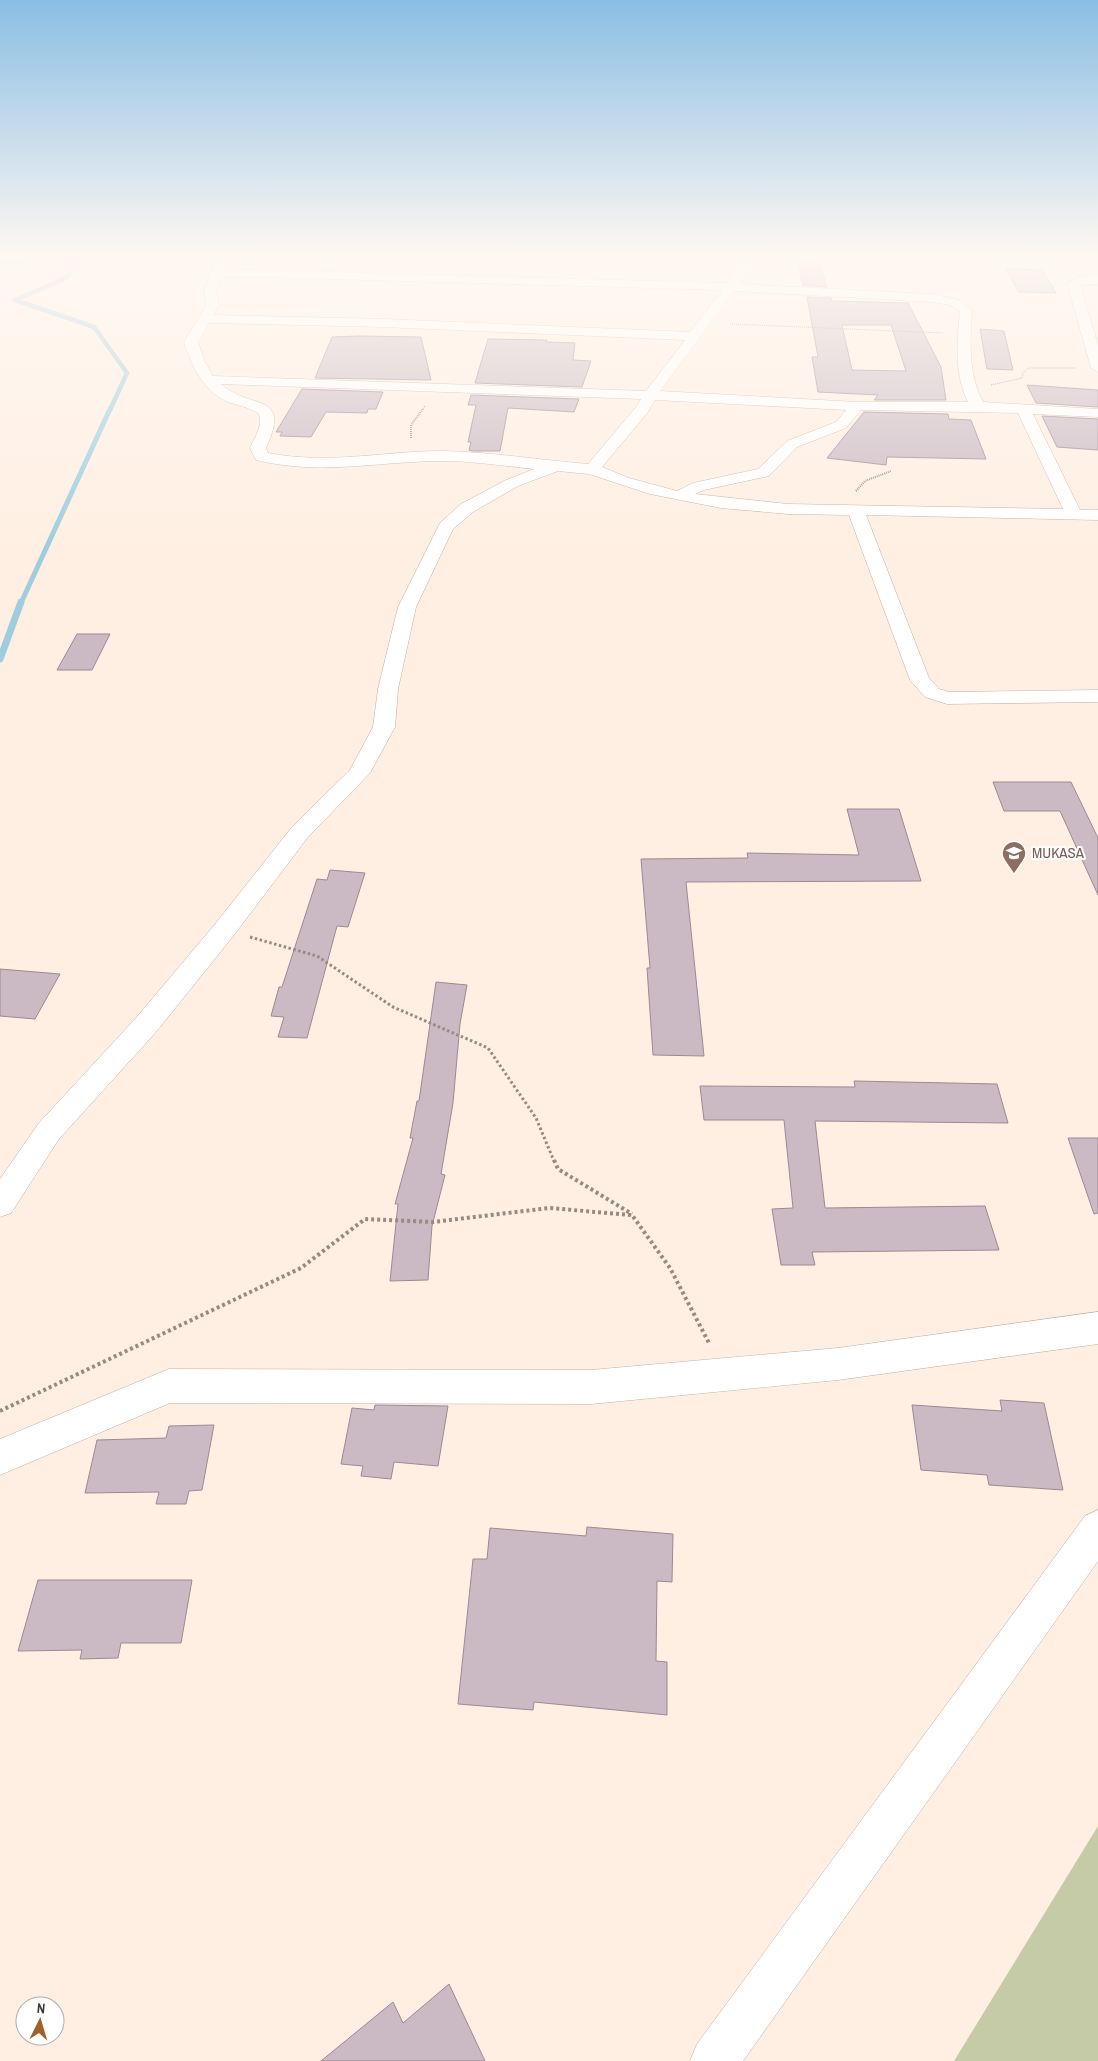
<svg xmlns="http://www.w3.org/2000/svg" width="1098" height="2061" font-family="'Archivo Narrow',sans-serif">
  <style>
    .green { fill: #c5cba6 }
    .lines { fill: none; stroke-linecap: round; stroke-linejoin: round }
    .stream-far2 { stroke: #9ecede; stroke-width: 4.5 }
    .stream-far1 { stroke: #9ecede; stroke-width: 5 }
    .stream { stroke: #9ecede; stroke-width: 7 }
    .building { fill: #cbbac4; stroke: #9a8a93; fill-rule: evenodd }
    .street-casing { stroke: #beaea3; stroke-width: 1 }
    .path-far3 { stroke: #958b83; stroke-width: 1; stroke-dasharray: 1 1; stroke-linecap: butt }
    .path-far2 { stroke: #958b83; stroke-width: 2; stroke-dasharray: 1 1; stroke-linecap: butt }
    .path-far1 { stroke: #958b83; stroke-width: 3; stroke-dasharray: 2.5 2.5; stroke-linecap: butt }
    .path { stroke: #958b83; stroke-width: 4; stroke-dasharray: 3 3; stroke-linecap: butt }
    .street { fill: #fff; fill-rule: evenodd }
    .labels { text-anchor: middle; stroke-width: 4; stroke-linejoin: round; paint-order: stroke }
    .education-label { font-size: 15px; fill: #785e54; stroke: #fff; text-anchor: start }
  </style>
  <rect width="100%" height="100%" fill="#ffefe3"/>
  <path class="green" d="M1098 1826V2061H954Z"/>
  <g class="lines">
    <path class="stream-far2" d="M86 258 64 279 15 300 94 327 127 373 110 410
      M0 261 13 263 32 258"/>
    <path class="stream-far1" d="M21 603 110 409"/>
    <path class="stream" d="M0 659 21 602"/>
  </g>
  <path class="building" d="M796 258H818L827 287 803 285Z
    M1006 269 1042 270 1056 293 1019 292Z
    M807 297 831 298 832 301 908 303 941 367 946 400H874L878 395 818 392 812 357H818ZM842 325H891L906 371 852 370Z
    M980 329 1004 331 1013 370 987 369Z
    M359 336 421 337 431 380 315 378 332 337Z
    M488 339 547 340 546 342 575 343 573 360 591 361 582 387 475 383Z
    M1027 385 1098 390V407L1036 403Z
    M302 389 383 392 376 409H368L367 413 326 412 311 437 280 436 282 432H276Z
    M471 395 579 399 574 412 508 408 500 451H472L469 450 471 442H468L476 405H468Z
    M864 412 948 414 949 419 971 420 986 459 887 457 886 465 827 458Z
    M1042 416 1098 419V450L1057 447Z
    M77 634H110L92 670H57Z
    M993 782H1071L1098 838V895L1060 811H1004Z
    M847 809H899L921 881 686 882 704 1056 653 1055 647 968H650L641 859 748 858 747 853 859 855Z
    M330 870 365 873 348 927 337 926 307 1038 278 1037 284 1017 271 1016 279 987H282L317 879 327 880Z
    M0 969 60 974 35 1019 0 1016Z
    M436 982 467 985 460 1024 453 1103 441 1174 445 1175 432 1226 428 1280 390 1281 398 1204H395L413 1138H410L417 1101H419Z
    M854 1081 997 1084 1008 1123 815 1121 825 1208 985 1206 999 1250 812 1252 815 1265H781L772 1209 793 1208 784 1120H704L700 1086 855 1087Z
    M1068 1138H1098V1213L1094 1214Z
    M1000 1400 1044 1403 1063 1490 989 1485 987 1475 921 1470 912 1405 1002 1411Z
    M375 1405 448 1406 438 1466 394 1462 391 1479 361 1476 363 1466 341 1464 352 1408 374 1410Z
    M214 1425 202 1490 189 1491 186 1504H156L159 1492 85 1493 97 1440 166 1438 169 1426Z
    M587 1527 673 1534 672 1582 657 1581 656 1661 667 1662V1715L534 1702 533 1710 458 1704 473 1559H487L490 1528 586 1536Z
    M38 1580H192L181 1643H121L118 1658 80 1659 82 1650 18 1651Z
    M449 1984 485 2061H321L393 2002 403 2023Z"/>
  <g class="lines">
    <g class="street-casing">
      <path id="street" d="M216 258H228L224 269 727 283 746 258H758L739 284 932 294 959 300 972 310C970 341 968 374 983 402L1098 409V417L1033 414 1080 510H1098V520L866 515 929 678 939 689 949 692 1098 690V702L947 704 925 697 910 680 849 515 788 514 721 508 650 494 589 474 558 471 518 486 473 512 453 529 416 607 398 689 395 727 370 773 308 837 234 935 156 1032 59 1139 11 1213 0 1217V1179L39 1123 136 1018 216 923 292 827 350 770 373 727 378 689 398 607 440 523 461 504 506 480 534 469C504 466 473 461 443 461 379 461 321 476 256 460L250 448C255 437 263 426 259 414 250 407 237 406 226 401 203 390 191 365 184 342L207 305 204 291ZM222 276 722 290 690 332 384 319 213 315 219 305 216 291ZM734 291 932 302 950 305 960 311C957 341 954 374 968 402H857L660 391ZM209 323 384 327 685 340 646 391 213 376 205 362 198 342ZM221 384 641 399 636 407 588 464C540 460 491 452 443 451 383 451 330 465 268 453L266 448C292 391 251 411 221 384ZM655 400 846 410 836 422 787 441 758 469 693 483 677 491 629 478 602 467 648 412ZM861 410 1018 413 1063 509 788 504 695 494 704 490 769 476 797 447 846 428Z
        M1082 276H1098V284L1080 285 1098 345V372L1091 368 1067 283Z
        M1098 1312V1344L838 1380 591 1404 170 1403 0 1475V1439L169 1369 591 1370 838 1348Z
        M1098 1510V1561L743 2061H690L697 2044 1085 1516Z"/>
    </g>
    <path class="path-far3" d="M730 324 943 333
      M991 385 1022 378 1023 373 1029 368H1076
      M422 410 425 406"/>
    <path class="path-far2" d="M411 438V425L423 409
      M856 491 865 481 891 471"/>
    <path class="path-far1" d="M250 937 317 956 393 1007 488 1048 536 1118 554 1161"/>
    <path class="path" d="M554 1160 558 1169 632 1214
      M0 1411 301 1268 365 1219 433 1222 549 1208 632 1215 670 1268 710 1345"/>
    <use href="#street" class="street"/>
  </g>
  <linearGradient id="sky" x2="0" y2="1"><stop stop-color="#8abee4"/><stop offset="0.47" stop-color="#fff8f2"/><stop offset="1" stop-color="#fff8f2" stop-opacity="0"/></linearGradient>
  <rect width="1098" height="546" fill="url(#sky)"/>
  <defs>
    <g id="school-pin" transform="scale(1.25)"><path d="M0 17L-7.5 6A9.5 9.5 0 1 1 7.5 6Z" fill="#8d6e63" stroke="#fff"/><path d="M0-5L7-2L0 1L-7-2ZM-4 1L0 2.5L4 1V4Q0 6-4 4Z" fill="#fff"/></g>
  </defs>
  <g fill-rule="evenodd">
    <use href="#school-pin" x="1014" y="853"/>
  </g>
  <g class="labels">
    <g class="education-label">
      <text x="1032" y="858">MUKASA</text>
    </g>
  </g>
  <g transform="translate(40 2021) rotate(5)"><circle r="24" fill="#ffffff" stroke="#b2afae"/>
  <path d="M0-4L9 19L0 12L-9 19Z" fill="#a06029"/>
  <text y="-8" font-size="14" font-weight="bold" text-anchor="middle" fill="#3e3834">N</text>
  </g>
</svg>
